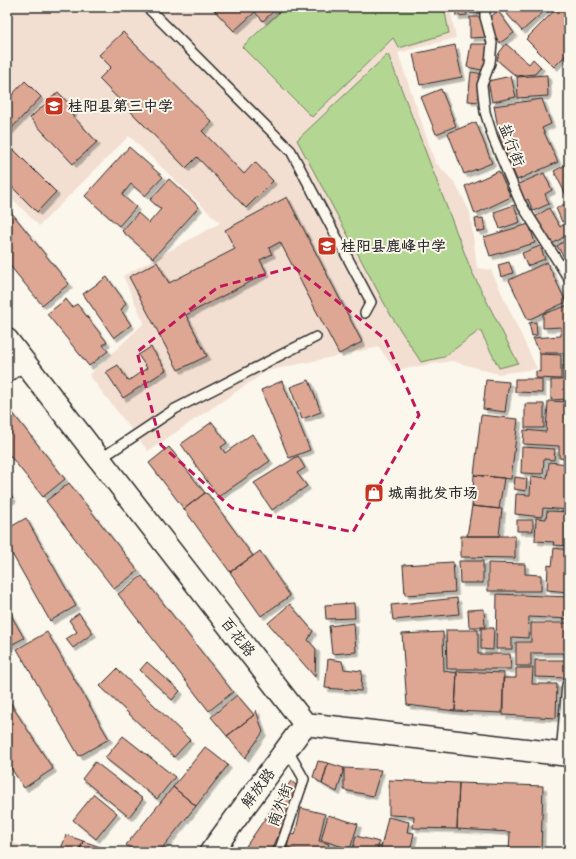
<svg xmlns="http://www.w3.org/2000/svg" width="576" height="859" font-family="Itim,'LXGW WenKai TC',sans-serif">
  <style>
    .built { fill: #f2dfd2 }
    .green { fill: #b3d792; stroke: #6f815e }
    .building { fill: #dea794; stroke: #2b2b2b; filter: url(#shadow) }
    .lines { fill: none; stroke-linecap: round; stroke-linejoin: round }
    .lane-casing { stroke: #2b2b2b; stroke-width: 12 }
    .street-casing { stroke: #2b2b2b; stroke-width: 20 }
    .secondary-casing { stroke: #2b2b2b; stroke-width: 25 }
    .lane { stroke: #fbf7ec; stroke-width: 9 }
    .street { stroke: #fbf7ec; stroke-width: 17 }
    .secondary { stroke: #fbf7ec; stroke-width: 22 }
    .marked { fill: none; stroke: #c2185b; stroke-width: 3; stroke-dasharray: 8 5; stroke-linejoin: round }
    .labels { text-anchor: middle; stroke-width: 4; stroke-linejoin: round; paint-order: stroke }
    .poi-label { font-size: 15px; font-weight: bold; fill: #2b2b2b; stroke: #fbf7ec; text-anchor: start }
    .street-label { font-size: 15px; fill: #2b2b2b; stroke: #fbf7ec }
  </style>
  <defs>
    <filter id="shadow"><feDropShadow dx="3.5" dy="3.5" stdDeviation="0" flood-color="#0004"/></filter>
  </defs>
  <rect width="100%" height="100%" fill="#fbf7ec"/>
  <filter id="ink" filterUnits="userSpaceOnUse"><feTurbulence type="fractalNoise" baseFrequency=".025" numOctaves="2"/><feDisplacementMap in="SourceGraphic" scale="8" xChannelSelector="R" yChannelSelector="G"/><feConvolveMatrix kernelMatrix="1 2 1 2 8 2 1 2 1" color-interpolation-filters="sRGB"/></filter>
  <g filter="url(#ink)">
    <path class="built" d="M7 7H450L456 38 398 53 435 162 455 183 470 212 477 268 491 270 537 369 498 374 452 361 395 370 379 347 267 371 148 451 89 375 144 323 123 276 220 223 129 136 39 226 7 193Z
      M7 840 36 852H7Z"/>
    <path class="green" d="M285 7H444L449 33 399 48 393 38 312 117 242 47Z
      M388 54 471 270 518 363 499 368 480 330 444 357 421 362 390 314 297 140Z"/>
    <path class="building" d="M211 7H278L263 21 255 12 234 31Z
      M455 7H466L467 15 456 16Z
      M470 7H480L481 13 471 14Z
      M501 7H549L522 31Z
      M558 7H569V52L554 67 526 39Z
      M498 11 514 33 500 43 490 29 486 20Z
      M470 17H484L488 37 470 38Z
      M123 32 212 122 202 131 244 174 255 162 273 181 246 208 197 157 186 168 99 79 111 67 99 55Z
      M471 44H489L486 71 467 67Z
      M506 44 529 64 533 59 541 67 535 74 516 76 497 60 499 53Z
      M455 45 462 77 420 85 413 54Z
      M471 72 484 74 480 102 468 101Z
      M547 75 548 96 518 98 517 77Z
      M511 76 516 97 492 102 488 81Z
      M25 81 41 97 7 133V100Z
      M441 89 456 126 436 134 421 97Z
      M58 92 74 109 72 115 97 142 73 164 30 118Z
      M542 99 551 124 542 128 558 162 517 180 500 139 494 106Z
      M476 122 492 163 464 174 448 133Z
      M7 143 56 192 37 212 7 182Z
      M129 147 163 177 145 196 131 184 122 195 136 207 119 226 85 196Z
      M569 163V201L554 171Z
      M499 171 511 197 475 214 465 186Z
      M544 173 552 190 545 194 549 204 533 211 528 199 524 202 516 185Z
      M169 179 199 207 153 258 122 231 138 213 149 223 161 209 150 200Z
      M287 197 362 342 339 354 280 242 269 248 272 254 260 260 267 273 186 315 207 356 178 370 129 277 157 262 169 283 235 249 225 230Z
      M569 202V219L562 222 556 208Z
      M514 205 520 222 500 229 494 212Z
      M549 208 560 227 569 221V234L552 244 535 217Z
      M11 212 69 284 42 305 7 262V215Z
      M483 218 485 230 477 232 475 219Z
      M529 224 535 243 490 256 484 237Z
      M569 238V265L557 246Z
      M540 246 545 259 527 266 522 253Z
      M509 262 513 273 501 277 498 265Z
      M547 262 566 302 528 320 509 280Z
      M107 277 126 303 121 310 131 325 114 338 83 294Z
      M66 299 72 307 77 304 107 342 103 345 108 351 89 366 47 314Z
      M569 305V362L564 363V353H540L533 338 561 336V327L543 328V314Z
      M536 322 537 335 532 336 529 323Z
      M151 347 166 370 123 398 106 372 118 365 128 381 147 368 138 355Z
      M540 354 561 355V379L536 378V371L540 372Z
      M563 365H569V399L551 400V380H563Z
      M515 379H542V393L515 392Z
      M309 380 321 412 302 419 290 387Z
      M486 380 509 382 505 412 483 409Z
      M282 381 310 450 289 458 261 390Z
      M548 401 569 402V459L559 458V446L523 444 524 430 546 432Z
      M525 404H544V428H525Z
      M7 406 65 479 43 497 7 452Z
      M481 415 518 419 511 479 474 475Z
      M212 422 227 443 221 447 225 453 252 434 270 461 218 497 181 444Z
      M169 447 205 493 184 509 149 463Z
      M522 447 555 449 554 460 544 459 543 474 521 473Z
      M298 456 305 468 297 473 307 486 272 510 254 483Z
      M549 462 569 464V510L543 508 542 517 515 514 516 494 530 495 531 476 547 478Z
      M474 475 504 478 499 509 472 506Z
      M515 477 527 479 526 491 514 489Z
      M69 483 138 571 114 589 46 501Z
      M7 491 13 498 7 503Z
      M205 493 208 494 253 556 230 572 184 509Z
      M472 506 502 509 499 536H467Z
      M547 511 569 512V546L553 545 554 542 535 541 536 518 546 519Z
      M26 518 76 606 50 621 7 545V529Z
      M517 520H533V531H517Z
      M461 536H515V558L461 557Z
      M554 548 569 550V592L547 590 548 565 552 566Z
      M260 551 290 596 261 616 230 572Z
      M459 561H483V583H460Z
      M453 562 455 592 405 595 403 565Z
      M488 563 525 564V574L541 575V591H488Z
      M142 576 233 692 209 711 118 594Z
      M497 594 569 597V619L529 617 528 638 512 637V649H496Z
      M457 598 459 614 393 620 391 605Z
      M354 603 355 618 326 619 325 605Z
      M290 604 313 631 308 640 316 649 315 677 268 623Z
      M7 608 24 638 7 647Z
      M484 609 485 627H469L468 610Z
      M79 613 93 633 73 648 66 639 77 632 69 620Z
      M354 623 356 652 332 654 329 626Z
      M531 623H569V653H531V666H516V642H531Z
      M481 628H494L493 650 481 649Z
      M446 630H478V654H510L511 669H447Z
      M47 632 109 739 79 756 17 649Z
      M443 632 444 671 457 673 455 711 407 705 402 634Z
      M328 659 342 661 344 669 362 671 361 691 325 688Z
      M535 660H568V678L535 677Z
      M147 662 180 691 172 700 140 670Z
      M516 668H533L532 684H557L556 718 503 715V678H516Z
      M117 669 190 740 174 757 100 686Z
      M457 671 504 673 502 713 455 711Z
      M237 695 254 715 227 736 211 717Z
      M7 698 53 769 24 788 7 762Z
      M256 710 263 732 245 758 227 736 254 715Z
      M123 736 175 777 157 799 105 758Z
      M205 747 228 765 196 806 173 787Z
      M318 761 328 763 322 784 313 777Z
      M95 762 143 799 129 817 82 779Z
      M328 763 344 768 337 792 322 784Z
      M344 768 381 770 373 796 344 790Z
      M389 780 459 783 457 829 413 828 414 816 389 815Z
      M291 781 300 788 271 852H242Z
      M459 783 543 786 541 852H509L510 832 457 829Z
      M173 787 196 806 159 852H135L126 845Z
      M94 794 117 813 96 839 73 820Z
      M301 808 325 814 319 841 329 844 326 852H303L287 848 290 834 295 835Z
      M328 815 358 824 350 849 321 840Z
      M388 817 409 822 407 832 414 833 410 852H380Z
      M66 835 83 841 79 852H60Z
      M356 836 379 842 377 852H352Z
      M83 841 109 850 108 852H79Z"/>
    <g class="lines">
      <g class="lane-casing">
        <path id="lane" d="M147 7 291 151 371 302 365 313
          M485 7V17L492 43 490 63 482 85 485 112 493 138 520 202 569 279
          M100 459 175 409 316 337
          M561 754 567 685 569 682
          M279 852 304 779 287 749"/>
      </g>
      <g class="street-casing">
        <path id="street" d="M7 374 23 361"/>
      </g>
      <g class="secondary-casing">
        <path id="secondary" d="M7 340 305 724 569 755
          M211 852 305 724"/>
      </g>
      <use href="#lane" class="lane"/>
      <use href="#street" class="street"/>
      <use href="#secondary" class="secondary"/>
    </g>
  </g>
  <path class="marked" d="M294 267 385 339 419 415 353 532 232 508 161 445 137 352 218 287Z"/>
  <defs>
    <g id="school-square" transform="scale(1)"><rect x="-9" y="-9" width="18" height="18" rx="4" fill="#c8321e" stroke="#fbf7ec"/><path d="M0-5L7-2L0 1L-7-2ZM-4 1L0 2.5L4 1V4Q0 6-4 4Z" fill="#fff"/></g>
    <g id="shop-square" transform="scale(1)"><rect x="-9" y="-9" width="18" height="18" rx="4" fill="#c8321e" stroke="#fbf7ec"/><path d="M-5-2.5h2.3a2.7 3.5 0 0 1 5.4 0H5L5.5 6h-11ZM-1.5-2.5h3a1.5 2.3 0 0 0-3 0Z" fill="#fff"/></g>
  </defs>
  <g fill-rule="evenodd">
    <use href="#school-square" x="54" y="106"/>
    <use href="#school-square" x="327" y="246"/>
    <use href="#shop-square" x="374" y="493"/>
  </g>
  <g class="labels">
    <g class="poi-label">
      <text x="68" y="111">桂阳县第三中学</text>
      <text x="341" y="251">桂阳县鹿峰中学</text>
      <text x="388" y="498">城南批发市场</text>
    </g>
    <g class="street-label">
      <text transform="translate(512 145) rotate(69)" y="5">盐行街</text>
      <text transform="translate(238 637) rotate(52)" y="5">百花路</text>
      <text transform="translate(258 788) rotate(-53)" y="5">解放路</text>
      <text transform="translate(280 805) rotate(-70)" y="5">南外街</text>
    </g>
  </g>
  <rect width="576" height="859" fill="none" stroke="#fbf7ec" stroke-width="24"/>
  <rect x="12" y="12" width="552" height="835" fill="none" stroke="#2b2b2b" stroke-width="1.5" filter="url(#ink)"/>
</svg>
